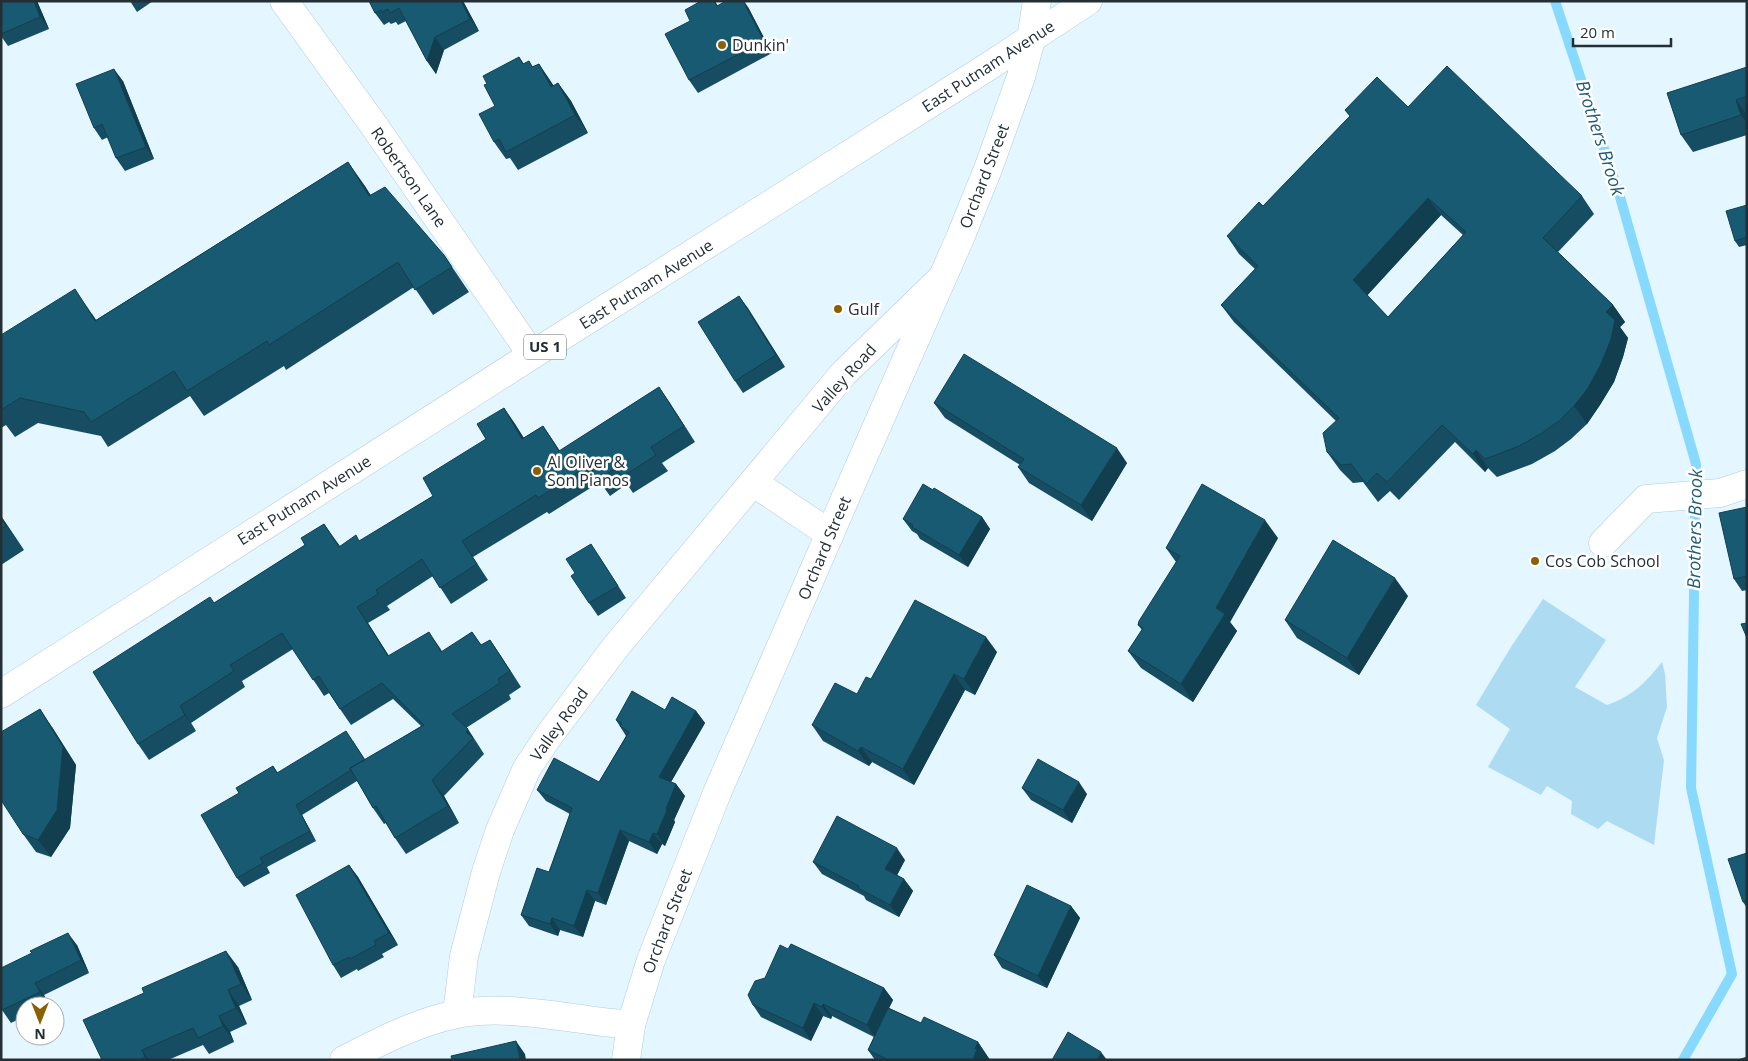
<svg xmlns="http://www.w3.org/2000/svg" width="1748" height="1061" font-family="'Open Sans',sans-serif">
  <style>
    .green { fill: #acdbf2 }
    .lines { fill: none; stroke-linecap: round; stroke-linejoin: round }
    .stream { stroke: #88d9fe; stroke-width: 10 }
    .minor-casing { stroke: #b0cddb; stroke-width: 29 }
    .major-casing { stroke: #b0cddb; stroke-width: 29 }
    .minor { stroke: #fff; stroke-width: 28 }
    .major { stroke: #fff; stroke-width: 28 }
    .wall { fill: #164d63; fill-rule: evenodd }
    .shaded-wall { fill: #123f50 }
    .building { fill: #195a73; stroke: #123f50; fill-rule: evenodd }
    .poi-dot { fill: #8b5f02; stroke: #fff; stroke-width: 2 }
    .labels { text-anchor: middle; stroke-width: 5; stroke-linejoin: round; paint-order: stroke }
    .shield { fill: #fff; stroke: #666d72; stroke-width: 1 }
    .shield-label { font-size: 15px; font-weight: bold; fill: #242f35 }
    .poi-label { font-size: 16px; fill: #242f35; stroke: #fff; text-anchor: start }
    .street-label { font-size: 16px; fill: #242f35; stroke: #fff }
    .water-label { font-size: 18px; font-style: italic; fill: #1d5d76; stroke: #fff }
  </style>
  <rect width="100%" height="100%" fill="#e4f6ff"/>
  <path class="green" d="M1543 599 1606 640 1575 687 1607 705C1633 696 1646 682 1662 662L1665 674 1667 707 1657 738 1664 760 1654 845 1607 821 1598 829 1571 814 1572 801 1547 786 1541 795 1488 767 1510 729 1476 705 1511 647Z"/>
  <g class="lines">
    <path class="stream" d="M1555 1 1620 197 1696 464 1691 788 1732 974 1683 1060"/>
    <g class="minor-casing">
      <path id="minor" d="M284 1 375 127 532 355
        M1031 39 1037 1
        M754 483 830 534
        M1603 543 1646 499 1720 493 1747 484
        M457 1014 464 956 486 872 500 830 527 768 550 734 614 649 844 373 941 279
        M626 1060 631 1025"/>
    </g>
    <g class="major-casing">
      <path id="major" d="M1 694 532 355 986 68 1088 1
        M344 1060C379 1042 417 1022 457 1014 498 1006 541 1014 582 1019 598 1022 615 1023 631 1025L651 960 717 793 851 485 960 238 988 169 1021 77 1031 39"/>
    </g>
    <use href="#minor" class="minor"/>
    <use href="#major" class="major"/>
  </g>
  <path class="wall" d="M1 1H37L49 29 8 46 1 36Z
    M130 1H153L137 12Z
    M369 1H463L479 31 444 50 436 74 427 61 406 21 398 25 396 22 391 24 389 22 384 25 375 13Z
    M701 1H715L718 6 748 7 772 53 698 93 689 80 690 21Z
    M519 57 524 64 529 61 533 67 539 64 554 86 558 83 571 101 588 133 518 170 510 158 506 159 494 142 495 106 487 84Z
    M1747 67V135L1693 152 1681 135Z
    M123 81 154 159 125 171 116 158 108 137 102 140 94 128Z
    M1408 107 1582 196 1594 214 1558 252 1613 305 1625 322 1620 327 1628 338 1623 357 1614 382 1600 405 1587 424 1571 439 1555 451 1532 464 1497 477 1488 468 1485 472 1455 442 1399 500 1390 491 1378 502 1363 482 1353 483 1340 470 1327 452 1336 421 1234 322 1221 305 1255 269 1239 254 1227 236 1263 206 1350 116 1345 110ZM1441 215 1463 235 1388 317 1367 295Z
    M348 162 371 196 444 255 469 292 433 315 414 287 286 370 284 366 204 416 190 396 108 447 101 436 38 423 15 437 6 425 1 428V335L92 314 96 320Z
    M1747 205V245L1739 247 1735 241Z
    M739 296 785 367 743 393 735 381Z
    M659 387 695 442 662 463 668 471 633 493 627 484 610 496 600 482 549 514 547 512 473 557 488 580 451 604 433 576 387 606 390 610 368 623 389 656 442 652 472 632 481 645 490 640 521 687 509 695 511 699 466 728 479 746 484 754 444 796 459 823 406 854 395 838 386 823 384 824 373 808 357 781 302 815 316 841 267 867 270 873 244 887 237 878 239 793 273 766 278 773 353 741 365 760 421 726 393 699 351 725 329 693 324 696 293 649 242 681 245 687 191 723 196 731 149 760 138 744 214 603 305 545 324 524 340 546 360 541 433 496 486 439 504 408 515 424 524 438 543 426 560 451Z
    M934 403 1127 463 1092 521 1029 483 1018 467 1020 465 945 418Z
    M933 490 982 517 990 529 968 567 920 539 917 534 912 531 903 519Z
    M1747 507V590L1742 591 1734 579Z
    M1 516 24 550 1 565Z
    M1278 538 1230 622 1237 631 1193 702 1141 668 1128 651 1142 630 1138 625 1176 562 1166 548Z
    M599 556 626 598 598 616 589 603Z
    M1408 596 1359 675 1297 638 1285 620Z
    M997 652 975 695 965 690 914 785 872 762 869 766 823 741 812 725 857 694 871 679Z
    M665 710 696 711 705 723 671 782 676 784 685 796 674 820 675 822 665 846 662 844 657 854 629 841 606 905 595 901 583 937 560 930 558 936 529 926 521 915 549 872 570 814 546 801 537 790 599 782 626 736 616 720Z
    M52 727 76 765 70 828 51 857 36 852 23 834Z
    M1022 788 1087 794 1072 823 1031 800Z
    M1747 853V908L1743 902Z
    M905 860 897 875 904 879 913 891 899 917 866 900 864 896 822 874 813 862Z
    M349 865 358 877 398 945 382 954 384 957 358 971 357 969 341 978 333 965Z
    M1071 906 1080 918 1047 988 1002 968 994 955Z
    M77 945 89 973 44 995 48 1004 44 1006H25V1016L11 1023 2 1010Z
    M788 949 884 988 893 1000 889 1008 921 1023 978 1042 990 1060H875L868 1050 874 1037 832 1016 831 1019 823 1016 811 1041 761 1017 753 1005 765 978Z
    M238 967 252 1000 239 1006 247 1024 230 1032 234 1042 209 1054 203 1045 168 1060H102Z"/>
  <path class="shaded-wall" d="M34 1H37L49 29 40 17Z
    M461 1H463L479 31 470 19Z
    M743 1H744L748 7 772 53 764 41Z
    M435 37 444 50 436 74 427 61Z
    M539 64 551 82 564 105 551 87Z
    M114 69 123 81 154 159 146 147Z
    M558 83 571 101 588 133 575 115Z
    M1736 100 1747 115V123L1741 115Z
    M348 162 365 186 387 221 369 196Z
    M1428 198 1441 215 1365 298 1353 280Z
    M75 289 92 314 113 346 95 321Z
    M739 296 748 308 785 367 776 355Z
    M1613 305 1625 322 1620 327 1628 338 1623 357 1614 382 1600 405 1587 424 1574 406 1606 312Z
    M659 387 670 403 695 442 684 426Z
    M504 408 515 424 534 455 522 439Z
    M543 426 554 442 570 468 559 451Z
    M1117 448 1127 463 1092 521 1081 505Z
    M1476 450 1488 468 1485 472 1473 454Z
    M1 516 24 550 1 518Z
    M982 517 990 529 968 567 959 555Z
    M1265 520 1278 538 1230 622 1237 631 1193 702 1181 684 1216 608Z
    M1395 578 1408 596 1359 675 1347 658Z
    M357 607 368 623 399 672 388 656Z
    M429 632 440 648 452 668 441 652Z
    M986 637 997 652 975 695 964 679Z
    M490 640 501 656 521 687 510 671Z
    M954 674 965 690 914 785 903 769Z
    M180 706 191 723 196 731 185 715Z
    M40 709 52 727 76 765 70 828 51 857 38 840Z
    M696 711 705 723 667 789 659 777Z
    M468 729 479 746 473 738 466 732Z
    M861 747 872 762 869 766 858 751Z
    M432 780 444 796 459 823 448 806Z
    M1079 782 1087 794 1072 823 1063 810Z
    M676 784 685 796 674 820 675 822 665 846 657 834 666 809Z
    M296 805 302 815 316 841 310 831Z
    M620 830 629 841 606 905 598 893Z
    M653 833 662 844 657 854 649 842Z
    M897 848 905 860 894 881 885 869Z
    M349 865 358 877 398 945 389 933Z
    M904 879 913 891 899 917 890 905Z
    M587 890 595 901 583 937 574 926Z
    M1071 906 1080 918 1047 988 1038 976Z
    M552 918 560 930 558 936 550 924Z
    M68 933 77 945 89 973 81 960Z
    M226 951 238 967 252 1000 241 984Z
    M35 983 44 995 48 1004 40 992Z
    M884 988 893 1000 875 1037 867 1025Z
    M228 990 239 1006 247 1024 236 1008Z
    M814 1003 823 1016 811 1041 803 1028Z
    M823 1004 832 1016 831 1019 822 1007Z
    M219 1016 230 1032 234 1042 223 1026Z
    M516 1041 525 1054 526 1060H520Z
    M978 1042 990 1060H973L975 1049Z
    M142 1050 149 1060H147Z
    M1101 1052 1107 1060H1097Z"/>
  <path class="building" d="M1 1H34L40 17 1 34Z
    M369 1H461L470 19 435 37 427 61 399 8 390 13 388 9 382 12 381 10 375 13Z
    M701 1H714L717 6 726 1H743L764 41 689 80 665 34 690 21 685 10Z
    M519 57 523 64 529 61 532 67 539 64 551 87 558 83 575 115 506 152 499 139 494 142 479 114 495 106 484 85 487 84 483 76Z
    M1447 66 1582 196 1543 238 1613 305 1606 312 1615 320 1611 339 1601 364 1588 388 1574 406 1559 421 1542 433 1519 446 1485 459 1476 450 1473 454 1442 425 1387 482 1377 473 1366 484 1351 464 1341 465 1327 452 1323 433 1339 418 1221 305 1258 266 1227 236 1259 202 1263 206 1350 116 1345 110 1377 77 1408 107ZM1428 198 1466 232 1388 317 1353 280Z
    M1747 67V96L1736 100 1741 115 1681 135 1667 93Z
    M114 69 146 147 116 158 102 124 94 128 76 84Z
    M348 162 369 196 385 187 444 255 452 267 415 290 398 262 269 345 267 341 187 391 174 371 91 422 84 412 20 398 1 410V335L75 289 95 321Z
    M1747 205V237L1735 241 1726 211Z
    M739 296 776 355 735 381 698 322Z
    M964 354 1117 448 1081 505 1018 467 1024 459 934 403Z
    M659 387 684 426 651 447 656 455 622 477 616 468 598 480 589 465 538 498 536 495 462 541 477 564 440 588 422 559 376 590 378 594 357 607 388 656 429 632 441 652 472 632 481 645 490 640 510 671 498 679 500 683 452 714 468 729 466 732 473 738 432 780 448 806 395 838 376 806 373 808 350 768 424 725 382 683 340 709 319 676 313 680 282 633 230 665 234 671 180 706 185 715 138 744 93 672 210 597 214 603 305 545 301 538 324 524 339 547 356 535 359 541 433 496 423 478 486 439 477 424 504 408 522 439 543 426 559 451Z
    M923 484 933 490 934 488 982 517 959 555 912 527 913 525 903 519Z
    M1202 484 1265 520 1216 608 1225 614 1181 684 1128 651 1143 628 1138 625 1139 621 1180 556 1166 548Z
    M1747 507V576L1734 579 1719 513Z
    M1 518 6 526 1 529Z
    M1333 540 1395 578 1347 658 1285 620Z
    M591 544 618 586 589 603 571 576 575 573 566 559Z
    M915 600 986 637 964 679 954 674 903 769 861 747 858 751 812 725 835 683 857 694 866 677 871 679Z
    M1747 623V638L1741 624Z
    M632 691 665 710 672 697 696 711 659 777 676 784 666 809 667 810 657 834 653 833 649 842 620 830 598 893 587 890 574 926 552 918 550 924 521 915 537 868 549 872 572 808 537 790 554 758 599 782 629 732 620 726 622 723 616 720Z
    M40 709 63 747 57 810 38 840 23 834 1 800V732Z
    M346 731 365 760 350 768 351 770 296 805 310 831 260 858 263 863 237 878 201 815 239 793 236 788 273 766 277 773Z
    M1038 759 1079 782 1063 810 1022 788Z
    M837 816 897 848 885 869 904 879 890 905 858 888 859 886 813 862Z
    M1747 853V900L1743 902 1728 859Z
    M349 865 389 933 374 941 376 945 350 959 349 957 333 965 296 895Z
    M1027 885 1071 906 1038 976 994 955Z
    M68 933 81 960 35 983 40 992 2 1010 1 1008V968L32 953 30 951Z
    M791 944 884 988 867 1025 823 1004 822 1007 814 1003 803 1028 753 1005 748 995 755 981 765 978 780 945 788 949Z
    M226 951 241 984 228 990 236 1008 219 1016 223 1026 198 1038 193 1028 142 1050 145 1057 139 1060H102L83 1020 144 993 142 988Z
    M888 1008 921 1023 924 1017 978 1042 975 1049H977L973 1060H889L868 1050Z
    M1068 1032 1101 1052 1097 1060H1052Z
    M516 1041 520 1060H452L451 1056Z
    M1747 1057V1060H1738Z"/>
  <g class="poi-dot">
    <circle cx="722" cy="45" r="5"/>
    <circle cx="838" cy="309" r="5"/>
    <circle cx="537" cy="471" r="5"/>
    <circle cx="1535" cy="561" r="5"/>
  </g>
  <g class="labels">
    <rect class="shield" x="524" y="334.5" width="42" height="25" rx="4"/>
    <g class="shield-label">
      <text x="545" y="352">US 1</text>
    </g>
    <g class="poi-label">
      <text x="732" y="51">Dunkin'</text>
      <text x="848" y="315">Gulf</text>
      <text x="547" y="468">Al Oliver &amp;<tspan x="547" dy="18">Son Pianos</tspan></text>
      <text x="1545" y="567">Cos Cob School</text>
    </g>
    <g class="street-label">
      <text transform="translate(988 66) rotate(-33)" y="6">East Putnam Avenue</text>
      <text transform="translate(984 176) rotate(-69)" y="6">Orchard Street</text>
      <text transform="translate(409 177) rotate(55)" y="6">Robertson Lane</text>
      <text transform="translate(646 284) rotate(-32)" y="6">East Putnam Avenue</text>
      <text transform="translate(844 378) rotate(-48)" y="6">Valley Road</text>
      <text transform="translate(304 500) rotate(-32)" y="6">East Putnam Avenue</text>
      <text transform="translate(824 548) rotate(-67)" y="6">Orchard Street</text>
      <text transform="translate(559 724) rotate(-54)" y="6">Valley Road</text>
      <text transform="translate(667 921) rotate(-69)" y="6">Orchard Street</text>
    </g>
    <g class="water-label">
      <text transform="translate(1600 138) rotate(72)" y="6">Brothers Brook</text>
      <text transform="translate(1695 529) rotate(-89)" y="6">Brothers Brook</text>
    </g>
  </g>
  <rect width="1748" height="1061" fill="none" stroke="#242f35" stroke-width="5"/>
  <g transform="translate(40 1021) rotate(180)"><circle r="24" fill="#ffffff" stroke="#a7acae"/>
  <path d="M0-4L9 19L0 12L-9 19Z" fill="#8b5f02"/>
  <text y="-8" font-size="14" font-weight="bold" text-anchor="middle" fill="#242f35">N</text>
  </g>
  <path d="M1573 38v8h98v-8" fill="none" stroke="#242f35" stroke-width="2.5"/>
  <text x="1580" y="38" font-size="15" fill="#242f35" stroke="#ffffff" stroke-width="4" paint-order="stroke">20 m</text>
</svg>
